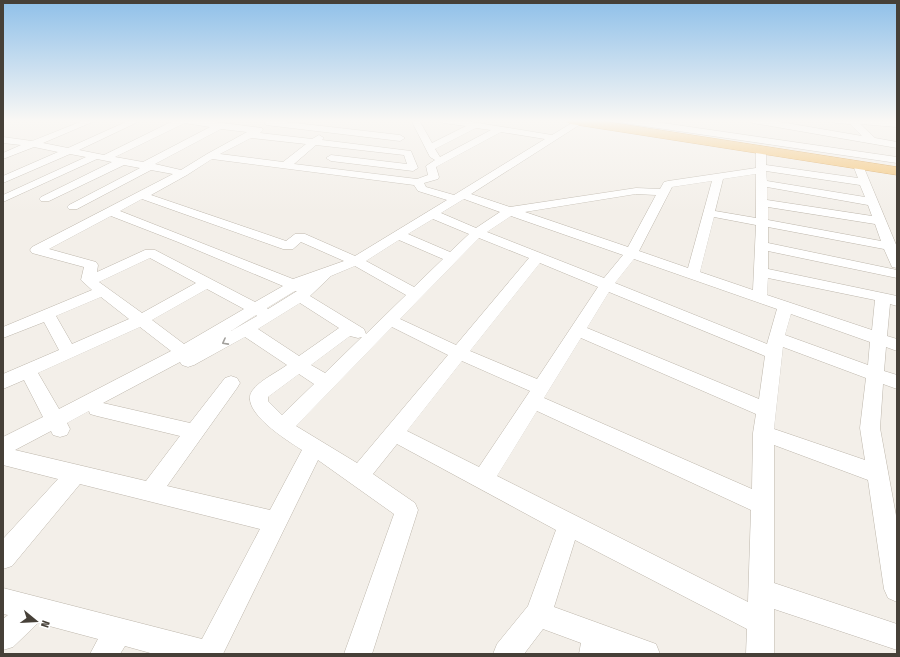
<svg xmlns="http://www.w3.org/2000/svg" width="900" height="657" font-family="'Fira Sans Condensed',sans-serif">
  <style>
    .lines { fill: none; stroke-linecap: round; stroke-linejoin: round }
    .minor-casing { stroke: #beb7ac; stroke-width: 1 }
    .highway-casing { stroke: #d29744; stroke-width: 1 }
    .minor { fill: #fff; fill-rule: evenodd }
    .highway { fill: #f3c374; fill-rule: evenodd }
    .oneway { stroke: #a2a09c }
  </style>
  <rect width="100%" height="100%" fill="#f3efe9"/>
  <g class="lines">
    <g class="minor-casing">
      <path id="minor" d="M85 120H97L43 143 68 148 130 120H142L79 150 104 155 175 120H199L262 128 263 130 260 133 312 139 319 135 324 138 322 140 411 151 418 168 413 171 331 161 326 158 331 155 407 164 404 155 316 145 294 164 417 179 428 175 426 166 435 160 430 157 411 120H419L432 143 466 126 443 123 439 120H460L552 135 577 120H587L471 194 510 207 636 188 660 189 664 182 668 181 756 168V150L761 147 766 150V165L858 178 853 165 858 162 862 163 897 247V268L892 267 884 249 768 227V243L897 270V278L768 251V269L897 296V306L890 304 887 336 897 339V351L886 347 884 371 897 375V389L883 384 880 428 897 521V602L888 598 884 589 868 480 774 445V583L897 624V650L774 609V654H746L747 629 575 540 554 607 656 644 660 654H579L581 643 543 629 524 654H493L497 644 528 606 556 530 397 444 373 474 415 503 418 510 372 654H344L394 514 318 460 223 654H154L125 646 120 654H90L98 639 38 623 13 647 3 650V619L8 615 3 614V588L202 639 260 529 80 484 12 566 3 569V539L58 479 3 465V437L43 417 24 380 3 389V374L59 350 44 322 3 338V327L92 290 81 280 84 267 32 253 30 250 32 247 173 174 151 170 77 209H69L67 207 69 205 140 168 124 165 49 201H41L39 199 41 197 112 162 97 159 3 202V195L86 157 70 154 3 183V176L58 152 34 147 3 159V153L21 145 3 143V137L32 141ZM185 123 210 127 143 162 115 157ZM476 128 491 130 440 157 435 149ZM221 129 247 132 207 154 181 170 155 164ZM501 132 545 139 454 195 426 187 424 183 438 179 439 177 436 167ZM251 138 306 144 283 162 220 154ZM212 159 414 185 418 191 447 200 355 256 305 234H295L286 241 151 195 187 175ZM766 171 860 185 865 197 767 181ZM756 174V218L715 211 723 179ZM712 181 688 268 639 251 672 187ZM767 187 868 205 872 216 767 200ZM636 194 656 195 628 247 525 212ZM142 199 283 249H293L301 242 344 261 293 279 120 211ZM464 199 500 212 476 228 441 213ZM768 207 875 224 881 241 768 220ZM111 216 178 242 283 286 255 302 155 250H145L97 272 98 265 96 262 49 249ZM511 216 623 255 604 278 487 232ZM714 217 756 225 753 290 700 272ZM433 219 469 234 450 252 408 234ZM479 238 529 258 456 345 400 319ZM399 240 443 259 414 287 366 261ZM150 258 196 283 142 313 99 282ZM634 259 777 309 767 344 615 283ZM540 263 598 287 537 379 470 351ZM355 266 406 295 366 334 364 329 310 296 331 276ZM768 278 875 300 872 330 767 295ZM207 289 244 309 184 344 152 320ZM295 291H297L268 309 267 308ZM609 292 765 356 759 399 587 328ZM101 297 129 319 72 344 56 316ZM300 303 339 328 299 356 258 329ZM791 314 870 342 868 365 785 335ZM256 315 257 316 231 331ZM140 327 171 351 59 409 38 373ZM392 327 448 355 357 463 296 426ZM350 336 358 338 362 337 325 373 311 365ZM245 337 287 365C276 373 260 380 252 391 239 411 288 441 302 450L270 510 167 486 237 388 240 383 237 378 231 376 225 378 190 423 103 403 180 362 182 365 188 367 194 365ZM581 338 756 414 753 433 752 489 544 398ZM783 347 866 378 860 428 865 460 774 429ZM462 361 530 391 479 467 407 431ZM299 374 314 384 282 415 268 401V397ZM89 411 90 414 97 416 180 436 146 481 15 450 51 431 53 435 60 437 67 435 70 429 67 423ZM537 411 751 510 748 602 497 476Z
        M269 120 400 135 405 138 400 141 266 125 265 123Z
        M619 120H642L897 157V163L623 123Z
        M749 120H769L862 136 850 124 835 123 831 120 897 121V127L860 124 875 138 897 142V148L753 123Z"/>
    </g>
    <g class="highway-casing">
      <path id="highway" d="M565 120H595L897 167V175L571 124Z"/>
    </g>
    <use href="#minor" class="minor"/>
    <use href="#highway" class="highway"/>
  </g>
  <defs><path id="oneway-chevron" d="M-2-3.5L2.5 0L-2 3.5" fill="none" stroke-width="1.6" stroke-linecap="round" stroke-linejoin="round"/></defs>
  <use class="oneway" href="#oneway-chevron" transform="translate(225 342) rotate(152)"/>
  <linearGradient id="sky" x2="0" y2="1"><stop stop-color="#8fc0e9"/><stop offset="0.57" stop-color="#faf8f5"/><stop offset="1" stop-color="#faf8f5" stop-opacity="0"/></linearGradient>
  <rect width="900" height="212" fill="url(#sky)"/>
  <rect width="900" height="657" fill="none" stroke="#464038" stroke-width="8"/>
  <g transform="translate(36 621) rotate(108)" stroke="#ffffff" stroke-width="3" paint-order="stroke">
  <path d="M0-3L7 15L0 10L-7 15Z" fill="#464038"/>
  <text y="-6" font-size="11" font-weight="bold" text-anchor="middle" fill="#464038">N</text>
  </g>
</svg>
